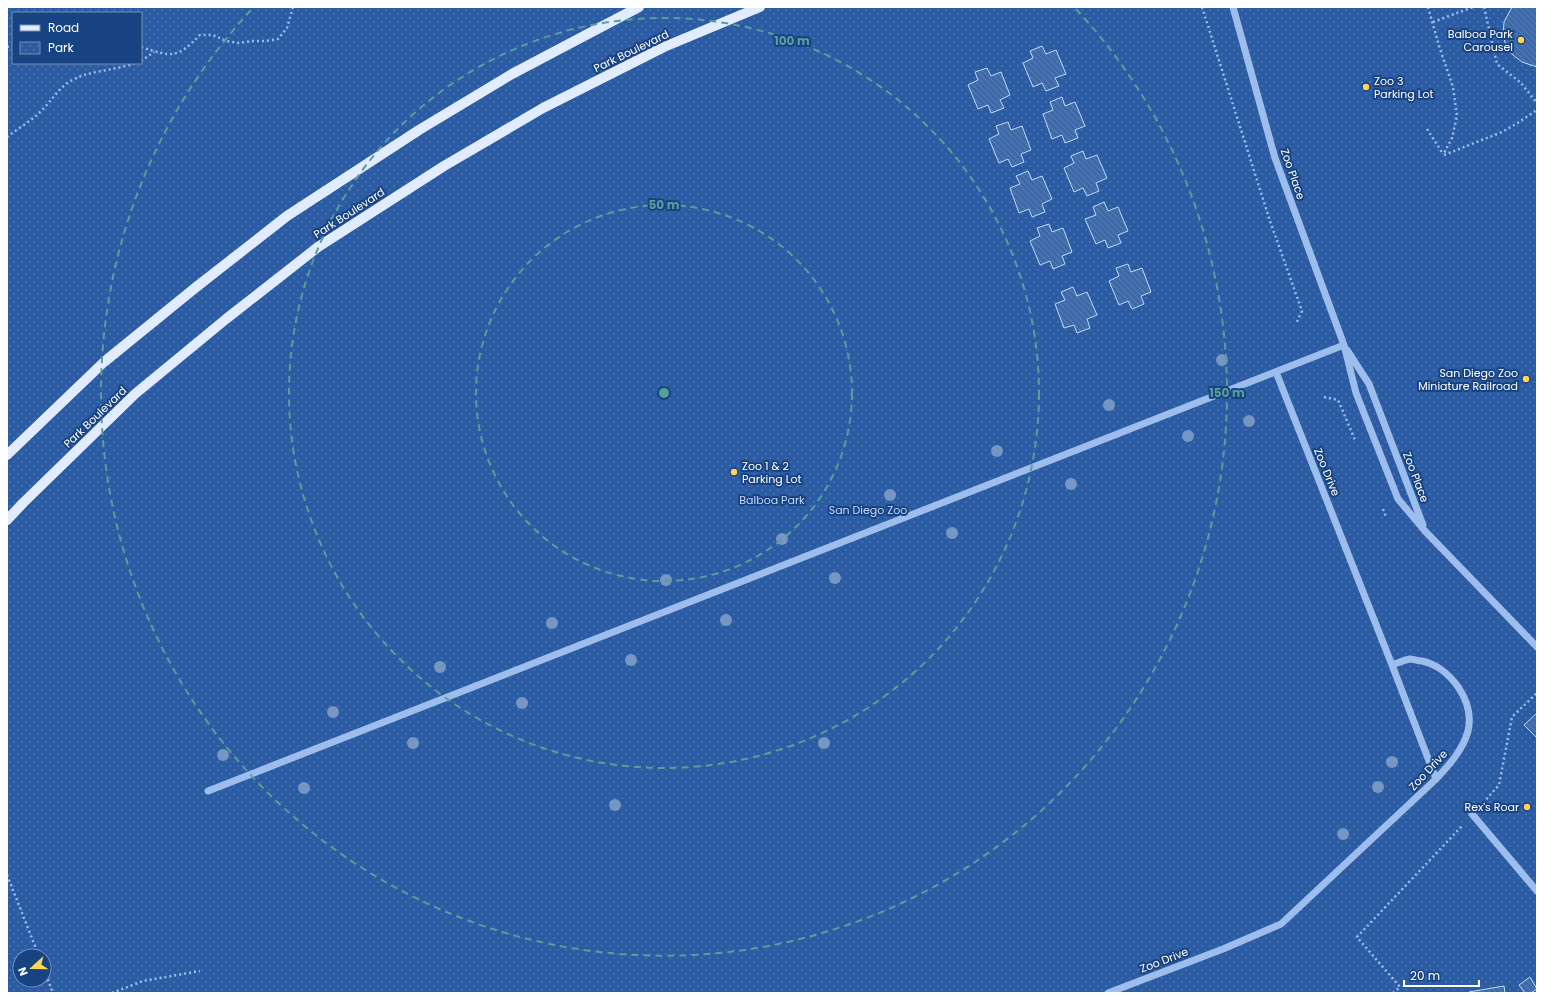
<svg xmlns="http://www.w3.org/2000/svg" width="1544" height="1000" font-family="Poppins,sans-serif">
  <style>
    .park { fill: url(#park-dots); fill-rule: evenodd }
    .building { fill: url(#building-back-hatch); stroke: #c2d9f9 }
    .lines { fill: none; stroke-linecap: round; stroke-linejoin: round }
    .path { stroke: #9dbdec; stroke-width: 2.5; stroke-dasharray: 2 3; stroke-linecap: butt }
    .minor { stroke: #9dbdec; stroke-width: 7 }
    .major { stroke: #e2ecff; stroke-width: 10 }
    .tree { fill: #7696c4 }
    .ring { fill: none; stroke: #579f9a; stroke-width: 2; stroke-dasharray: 7 5 }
    .poi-dot { fill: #ffd558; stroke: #184383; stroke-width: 1.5 }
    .labels { text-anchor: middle; stroke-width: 4; stroke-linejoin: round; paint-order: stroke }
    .poi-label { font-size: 11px; fill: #fff; stroke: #184383; text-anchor: end }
    .street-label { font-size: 11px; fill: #fff; stroke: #184383 }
    .park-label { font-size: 11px; fill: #c2d9f9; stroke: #184383 }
    .centre { fill: #579f9a; stroke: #184383; stroke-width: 2 }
    .ring-label { font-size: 12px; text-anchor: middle; font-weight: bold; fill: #579f9a; stroke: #184383; stroke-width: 4; stroke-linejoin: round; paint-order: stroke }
  </style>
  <defs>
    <pattern id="park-dots" width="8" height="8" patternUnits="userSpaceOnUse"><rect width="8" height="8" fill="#2b5ca3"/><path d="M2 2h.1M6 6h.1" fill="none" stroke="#4b74b1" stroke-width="1.8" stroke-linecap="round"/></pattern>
    <pattern id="building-back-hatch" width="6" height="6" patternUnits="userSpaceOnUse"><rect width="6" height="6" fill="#3d6aab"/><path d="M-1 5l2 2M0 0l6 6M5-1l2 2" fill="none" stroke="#5a80b8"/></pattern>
  </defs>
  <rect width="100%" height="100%" fill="#184383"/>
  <path class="park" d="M7 7H1537V993H7ZM13 13H141V63H13ZM20 956H44V980H20Z"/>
  <path class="building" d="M1512 7H1537V67L1522 62 1513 55 1506 46 1503 35 1504 22Z
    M1042 46 1046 54 1056 50 1066 74 1055 78 1059 86 1046 91 1042 83 1033 87 1023 63 1033 58 1030 51Z
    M987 68 991 76 1001 72 1010 95 1000 100 1004 108 991 113 988 105 978 109 968 85 978 80 975 72Z
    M1062 97 1065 106 1075 102 1085 126 1075 130 1078 138 1065 143 1062 135 1052 139 1043 114 1053 110 1050 102Z
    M1008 122 1011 130 1022 126 1031 150 1021 154 1024 162 1012 167 1008 159 999 163 989 139 999 134 996 126Z
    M1083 151 1086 159 1097 155 1107 178 1096 183 1099 191 1087 196 1083 188 1074 192 1064 168 1074 163 1071 156Z
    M1028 171 1032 180 1042 176 1052 199 1042 204 1045 212 1032 217 1029 209 1019 213 1010 188 1020 184 1016 176Z
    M1104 202 1108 211 1118 207 1128 231 1118 235 1121 243 1108 248 1105 240 1096 244 1085 219 1096 215 1093 207Z
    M1049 224 1052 232 1063 228 1072 252 1062 256 1065 264 1053 269 1050 261 1040 265 1030 241 1040 236 1037 228Z
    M1128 264 1131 272 1142 268 1151 292 1141 296 1144 304 1132 309 1128 301 1119 305 1109 281 1119 276 1116 268Z
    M1073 287 1077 296 1087 292 1097 315 1087 319 1090 328 1077 333 1074 325 1064 328 1055 304 1065 300 1061 292Z
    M1537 713V738L1524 725Z
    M1530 977 1537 989 1531 993H1525L1519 985Z
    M1504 986 1505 993H1469V992Z"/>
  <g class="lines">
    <path class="path" d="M1202 7 1270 221 1302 311 1296 324
      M1428 7 1439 46 1453 87 1457 116 1452 138 1443 155
      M1484 7 1497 64 1521 83 1537 103
      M1433 22 1473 7
      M7 47 13 45
      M141 47C173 57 176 59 200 35H213L226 41 239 43 252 41H266L278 39 287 28 293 7
      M141 61 154 52
      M1427 129 1443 154
      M7 137C17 129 30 122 39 113 50 103 57 90 69 82 87 70 115 71 135 63
      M1444 155 1502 132 1516 124 1537 110
      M1324 397 1338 400 1355 440
      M1383 509 1386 517
      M1483 803 1499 785 1512 717 1537 693
      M7 875 39 956
      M44 970 53 993
      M112 993 143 981 200 971
      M1393 993 1400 987 1357 937 1462 826"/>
    <path class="minor" d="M1233 7 1275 158 1344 345 1356 393 1398 499 1425 531 1537 647
      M1347 350 1369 384 1423 525
      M1392 665 1436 779
      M208 791 1344 345
      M1472 814 1537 891
      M1108 993 1223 949 1281 924 1436 779C1449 765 1463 750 1468 731 1475 701 1450 667 1422 661 1418 661 1413 659 1410 659 1404 660 1398 663 1392 665L1276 372"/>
    <path class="major" d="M7 455 104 362 195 288 287 216 419 130 512 74 639 7
      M7 520 23 503 135 394 226 319 318 247 444 166 543 108 664 47 760 7"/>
  </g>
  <g class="tree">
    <circle cx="1222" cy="360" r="6"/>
    <circle cx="1109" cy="405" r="6"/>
    <circle cx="1249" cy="421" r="6"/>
    <circle cx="1188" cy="436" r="6"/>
    <circle cx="997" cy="451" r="6"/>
    <circle cx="1071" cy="484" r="6"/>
    <circle cx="890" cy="495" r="6"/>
    <circle cx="952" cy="533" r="6"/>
    <circle cx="782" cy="539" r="6"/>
    <circle cx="835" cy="578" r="6"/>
    <circle cx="666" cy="580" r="6"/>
    <circle cx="726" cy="620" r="6"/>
    <circle cx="552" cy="623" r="6"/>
    <circle cx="631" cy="660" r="6"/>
    <circle cx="440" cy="667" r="6"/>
    <circle cx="522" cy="703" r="6"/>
    <circle cx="333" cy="712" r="6"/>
    <circle cx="413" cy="743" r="6"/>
    <circle cx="824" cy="743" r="6"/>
    <circle cx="223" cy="755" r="6"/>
    <circle cx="1392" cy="762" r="6"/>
    <circle cx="1378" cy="787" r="6"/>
    <circle cx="304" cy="788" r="6"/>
    <circle cx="615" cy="805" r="6"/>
    <circle cx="1343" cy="834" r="6"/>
  </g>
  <g class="ring">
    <circle cx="664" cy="393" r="188"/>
    <circle cx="664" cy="393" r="375"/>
    <path d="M1076 9A563 563 0 1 1 252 9"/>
  </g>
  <g class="poi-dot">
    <circle cx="1521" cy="40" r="4"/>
    <circle cx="1366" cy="87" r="4"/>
    <circle cx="1526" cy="379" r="4"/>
    <circle cx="734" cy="472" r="4"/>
    <circle cx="1527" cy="807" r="4"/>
  </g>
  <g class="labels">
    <g class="poi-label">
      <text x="1513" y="38">Balboa Park<tspan x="1513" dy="13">Carousel</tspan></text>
      <text x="1374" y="85" text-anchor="start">Zoo 3<tspan x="1374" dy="13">Parking Lot</tspan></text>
      <text x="1518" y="377">San Diego Zoo<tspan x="1518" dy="13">Miniature Railroad</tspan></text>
      <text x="742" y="470" text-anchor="start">Zoo 1 &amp; 2<tspan x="742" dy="13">Parking Lot</tspan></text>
      <text x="1519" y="811">Rex's Roar</text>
    </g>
    <g class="street-label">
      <text transform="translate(631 51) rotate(-26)" y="4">Park Boulevard</text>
      <text transform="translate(1293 174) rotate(71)" y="4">Zoo Place</text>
      <text transform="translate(349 213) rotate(-33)" y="4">Park Boulevard</text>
      <text transform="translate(95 417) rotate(-44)" y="4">Park Boulevard</text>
      <text transform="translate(1327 472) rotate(68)" y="4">Zoo Drive</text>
      <text transform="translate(1416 477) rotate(69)" y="4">Zoo Place</text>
      <text transform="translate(1428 770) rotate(-47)" y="4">Zoo Drive</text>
      <text transform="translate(1164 960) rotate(-21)" y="4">Zoo Drive</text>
    </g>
    <g class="park-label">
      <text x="772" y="504">Balboa Park</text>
      <text x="868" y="514">San Diego Zoo</text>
    </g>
  </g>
  <circle cx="664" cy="393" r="6" class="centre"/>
  <g class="ring-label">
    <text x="792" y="45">100 m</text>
    <text x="664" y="209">50 m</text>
    <text x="1227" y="397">150 m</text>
  </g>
  <rect width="1544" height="1000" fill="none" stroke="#ffffff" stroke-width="16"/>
  <rect x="12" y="12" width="130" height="52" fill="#184383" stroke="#748eb5"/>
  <rect x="20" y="25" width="20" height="6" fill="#e2ecff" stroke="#748eb5"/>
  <text x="48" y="32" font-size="12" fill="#ffffff">Road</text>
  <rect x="20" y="42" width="20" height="12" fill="url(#park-dots)" stroke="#748eb5"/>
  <text x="48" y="52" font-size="12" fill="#ffffff">Park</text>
  <g transform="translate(32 968) rotate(249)"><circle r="19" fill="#184383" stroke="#748eb5"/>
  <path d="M0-3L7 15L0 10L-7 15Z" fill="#ffd558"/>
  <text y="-6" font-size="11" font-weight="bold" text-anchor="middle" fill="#ffffff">N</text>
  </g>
  <path d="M1404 980v6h75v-6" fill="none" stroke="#ffffff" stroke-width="2"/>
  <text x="1410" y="980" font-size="12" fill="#ffffff" stroke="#184383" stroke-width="3" paint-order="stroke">20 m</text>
</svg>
